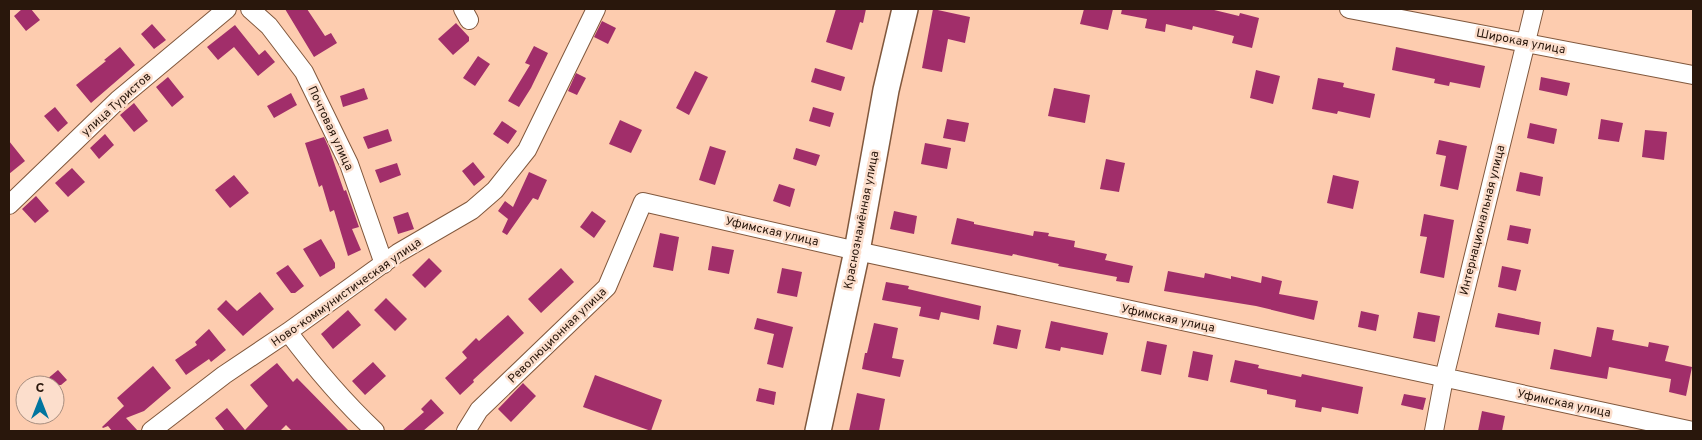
<svg xmlns="http://www.w3.org/2000/svg" width="1702" height="440" font-family="Overpass,sans-serif">
  <style>
    .building { fill: #a12e6a }
    .lines { fill: none; stroke-linecap: round; stroke-linejoin: round }
    .street-casing { stroke: #81583d; stroke-width: 20 }
    .secondary-casing { stroke: #81583d; stroke-width: 28 }
    .street { stroke: #fff; stroke-width: 18 }
    .secondary { stroke: #fff; stroke-width: 25 }
    .labels { text-anchor: middle; stroke-width: 5; stroke-linejoin: round; paint-order: stroke }
    .street-label { font-size: 12px; fill: #29170c; stroke: #fcdecc }
  </style>
  <rect width="100%" height="100%" fill="#fdccaf"/>
  <path class="building" d="M22 9H31L40 20 26 31 14 16Z
    M285 9H307L325 36 331 33 337 43 314 57Z
    M836 9H866L863 23 860 22 852 50 826 42Z
    M933 9 970 17 965 43 948 39 942 72 922 68Z
    M1084 9H1113L1108 30 1080 24Z
    M1122 9H1210L1239 16 1240 13 1259 18 1252 48 1232 43 1234 36 1193 26 1192 30 1166 24 1165 32 1145 28 1147 19 1121 14Z
    M602 21 616 28 608 44 594 37Z
    M456 23 469 37V41L453 55 438 39Z
    M152 24 166 40 154 49 141 34Z
    M235 25 259 55 265 50 275 62 258 76 234 47 218 60 207 47Z
    M534 46 548 53 531 88 519 107 508 101 530 65 525 63Z
    M120 47 135 65 91 103 76 85 106 61 104 60Z
    M1396 47 1485 66 1480 88 1450 82 1449 86 1434 83 1435 79 1392 70Z
    M478 56 490 64 475 86 463 78Z
    M815 68 845 77 841 91 811 82Z
    M1256 70 1280 76 1273 104 1250 98Z
    M695 71 708 77 689 115 676 108Z
    M576 73 586 78 577 95 568 91Z
    M168 77 184 97 172 107 156 87Z
    M1541 77 1570 83 1567 96 1539 90Z
    M1318 78 1344 83 1343 87 1375 94 1370 118 1338 111 1337 114 1312 109Z
    M364 88 368 99 343 107 340 96Z
    M1054 88 1090 95 1085 123 1048 116Z
    M291 93 297 105 274 118 267 106Z
    M134 103 148 121 134 132 120 115Z
    M55 107 68 123 58 132 44 116Z
    M813 107 834 113 830 127 809 121Z
    M947 119 969 123 965 142 943 138Z
    M1601 119 1623 123 1619 142 1598 139Z
    M620 120 642 130 631 153 609 144Z
    M502 121 517 131 508 144 493 134Z
    M1530 123 1557 129 1554 144 1527 138Z
    M388 129 392 141 368 149 363 137Z
    M1645 130 1667 132 1664 160 1642 157Z
    M105 134 114 145 99 159 90 148Z
    M324 137 329 148 344 191 346 190 359 227 352 229 361 250 348 256 334 210 330 212 322 185 319 187 305 143Z
    M1439 140 1467 146 1458 190 1440 186 1446 156 1436 154Z
    M9 141 25 161 9 174Z
    M925 143 951 148 947 169 921 164Z
    M710 146 726 151 715 185 699 180Z
    M796 148 820 155 816 166 793 159Z
    M1106 159 1125 163 1119 192 1100 189Z
    M473 162 485 177 474 186 462 171Z
    M397 163 401 175 380 183 375 170Z
    M72 168 85 182 68 197 55 183Z
    M529 172 547 180 538 200 533 198 507 235 502 232 508 219 498 211 505 201 513 207Z
    M1520 172 1543 177 1540 196 1516 191Z
    M234 175 249 193 230 208 215 190Z
    M1333 175 1359 181 1353 209 1327 203Z
    M779 184 795 189 790 207 773 201Z
    M36 196 49 211 35 223 22 209Z
    M592 211 606 221 594 238 580 227Z
    M894 211 917 216 914 234 890 229Z
    M408 212 414 229 398 234 393 217Z
    M1424 214 1454 220 1444 278 1420 273 1427 237 1420 236Z
    M957 218 974 222V224L1033 236 1034 231 1049 233 1048 236 1075 241 1074 247 1107 254 1105 260 1133 266 1129 283 1116 281 1117 277 1058 266 1059 264 1013 254 1012 256 951 244Z
    M1510 225 1531 229 1528 244 1507 240Z
    M660 233 679 237 673 271 653 267Z
    M321 239 335 263V268L320 277 303 249Z
    M712 246 734 250 729 274 708 270Z
    M429 258 442 271 425 288 412 275Z
    M288 265 304 286 295 293H291L276 273Z
    M1502 266 1521 270 1516 291 1498 287Z
    M561 268 574 282 541 313 528 299Z
    M782 268 802 272 797 297 777 293Z
    M1168 271 1204 278 1205 273 1231 279V276L1261 283 1262 276 1282 281 1279 294 1318 301 1314 320 1256 306 1164 291Z
    M886 282 909 286 908 289 981 306 979 320 941 312 939 320 919 316 921 307 882 300Z
    M260 292 274 309 243 336 217 309 226 300 237 311Z
    M386 298 407 319 395 331 374 310Z
    M348 310 361 325 333 349 321 334Z
    M1361 311 1379 315 1376 331 1358 327Z
    M1418 312 1440 316 1435 342 1413 338Z
    M1498 313 1541 322 1539 335 1495 327Z
    M508 315 524 333 473 380 474 382 460 395 445 378 467 358 462 352 476 338 479 341Z
    M757 318 793 327 783 368 767 364 774 334 754 329Z
    M1051 321 1108 333 1103 355 1061 347 1060 351 1045 348Z
    M874 323 898 328 892 358 904 360 900 377 862 369 865 353H867Z
    M997 325 1021 330 1017 349 993 344Z
    M1597 327 1614 330 1612 340 1648 347 1649 342 1669 346 1665 361 1692 367 1686 396 1669 392 1671 379 1609 367 1607 379 1550 369 1554 349 1591 357Z
    M209 329 226 350 211 362 209 359 186 375 175 360 197 345 195 342Z
    M1147 341 1167 345 1161 375 1141 371Z
    M1193 351 1213 355 1208 381 1188 377Z
    M1235 360 1259 365 1258 368 1301 377 1302 374 1363 387 1358 414 1322 407 1321 412 1295 407 1296 400 1267 394V390L1230 382Z
    M373 362 386 376 365 395 352 381Z
    M277 363 293 382 297 378 349 431H292L286 425 280 431H225L215 418 227 408 245 430 268 406 250 385Z
    M153 366 171 388 144 411 126 418 138 431H112L108 426 103 428 102 427 124 406 117 398Z
    M58 370 67 380 61 385H40Z
    M595 375 662 400 651 431 583 407Z
    M523 383 536 396 511 422 498 409Z
    M759 388 776 392 774 405 756 401Z
    M857 393 885 399 879 431H849Z
    M1404 394 1426 398 1423 410 1401 405Z
    M431 399 444 413 423 431H402L424 412 421 409Z
    M1482 411 1505 416 1502 431H1478Z"/>
  <g class="lines">
    <g class="street-casing">
      <path id="street" d="M250 9 269 26 304 72 349 164 384 264
        M463 9 469 20
        M1349 9 1693 75
        M9 205 118 100 227 9
        M288 332C315 368 343 401 375 431
        M151 431 224 375 288 332 398 253 472 210 495 190 527 150 596 9
        M466 431 479 410 607 287 643 202 857 251 1693 431
        M1434 431 1444 378 1534 9"/>
    </g>
    <g class="secondary-casing">
      <path id="secondary" d="M818 431 857 251 886 90 905 9"/>
    </g>
    <use href="#street" class="street"/>
    <use href="#secondary" class="secondary"/>
  </g>
  <g class="labels">
    <g class="street-label">
      <text transform="translate(1521 41) rotate(11)" y="4">Широкая улица</text>
      <text transform="translate(116 104) rotate(-42)" y="4">улица Туристов</text>
      <text transform="translate(331 128) rotate(65)" y="4">Почтовая улица</text>
      <text transform="translate(861 220) rotate(-79)" y="4">Краснознамённая улица</text>
      <text transform="translate(1482 220) rotate(-76)" y="4">Интернациональная улица</text>
      <text transform="translate(772 231) rotate(13)" y="4">Уфимская улица</text>
      <text transform="translate(346 292) rotate(-35)" y="4">Ново-коммунистическая улица</text>
      <text transform="translate(1168 318) rotate(12)" y="4">Уфимская улица</text>
      <text transform="translate(557 335) rotate(-44)" y="4">Революционная улица</text>
      <text transform="translate(1564 403) rotate(12)" y="4">Уфимская улица</text>
    </g>
  </g>
  <rect width="1702" height="440" fill="none" stroke="#29170c" stroke-width="20"/>
  <g transform="translate(40 400)"><circle r="24" fill="#fcdecc" stroke="#a88e7f"/>
  <path d="M0-4L9 19L0 12L-9 19Z" fill="#01759f"/>
  <text y="-8" font-size="14" font-weight="bold" text-anchor="middle" fill="#29170c">С</text>
  </g>
</svg>
